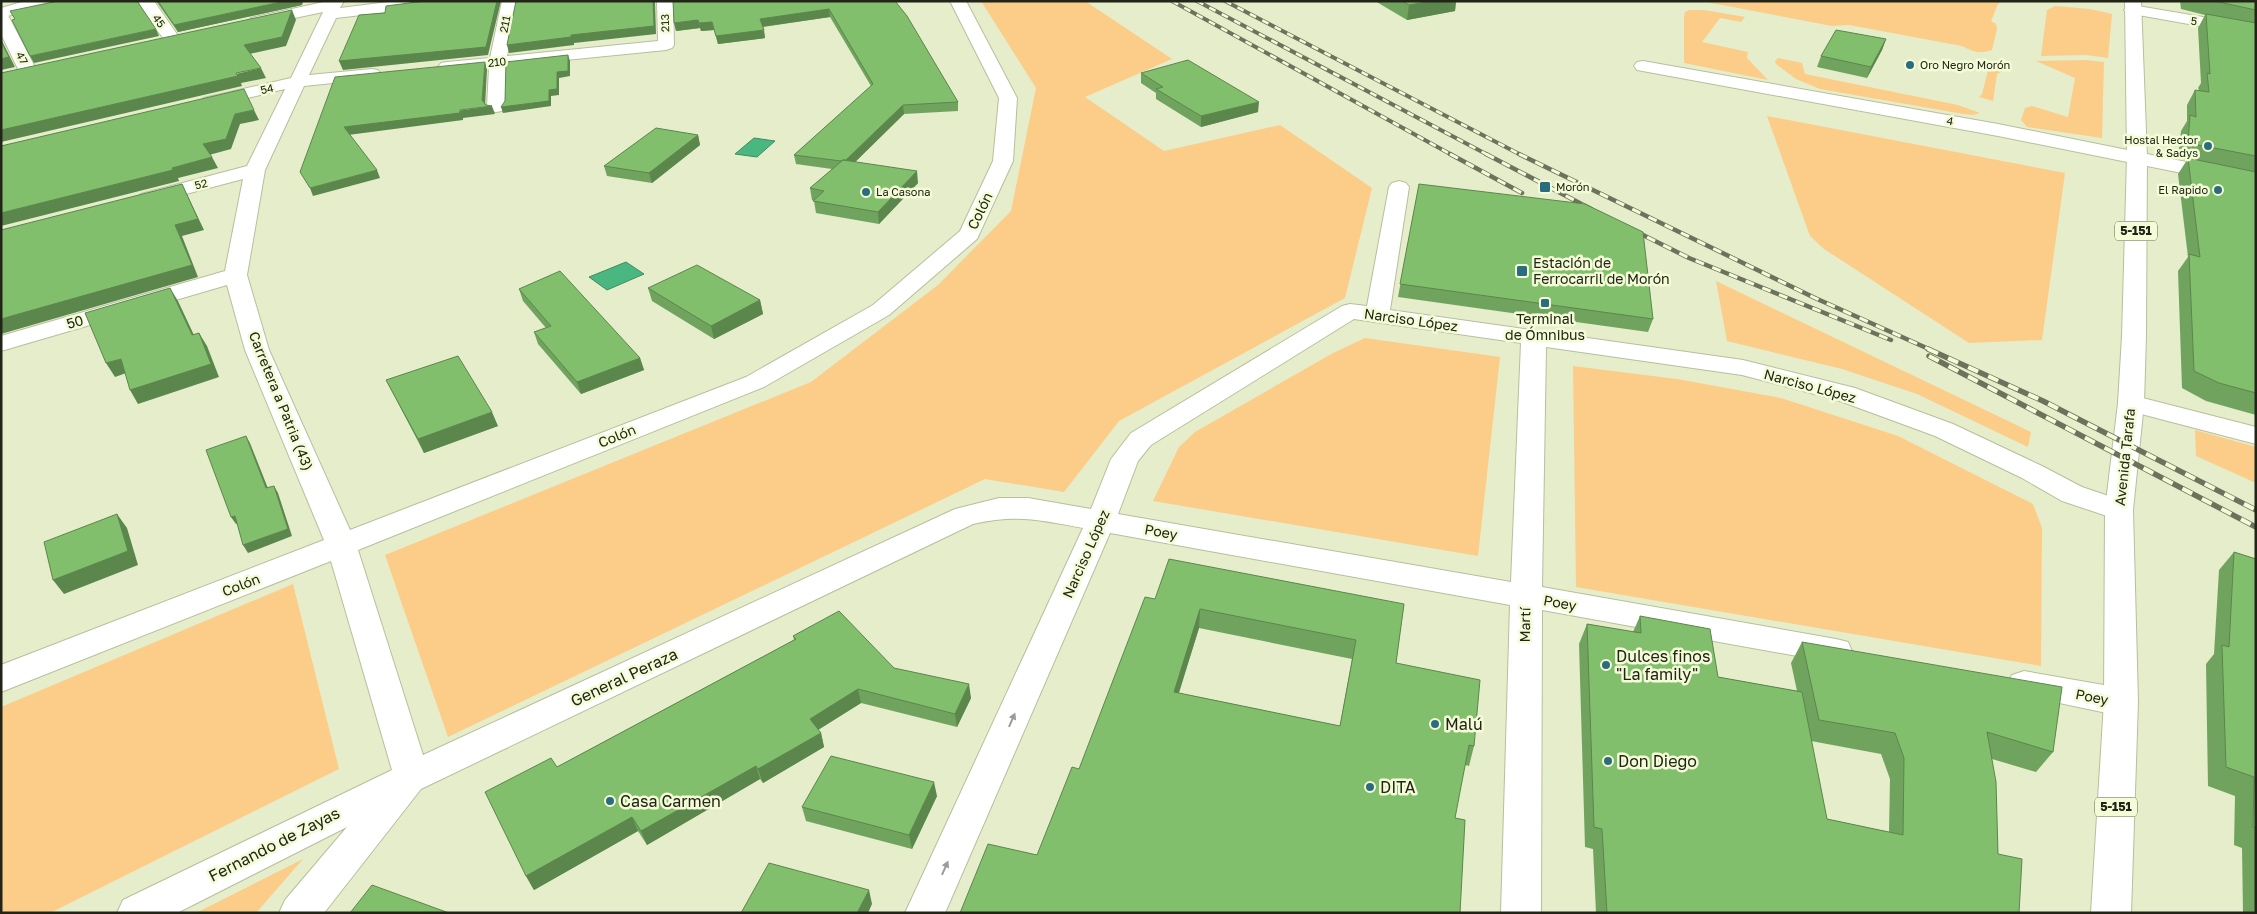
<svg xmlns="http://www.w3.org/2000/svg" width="2257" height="914" font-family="'Golos Text',sans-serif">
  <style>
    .green { fill: #fccd88 }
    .water { fill: #4ab781; stroke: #3e8b61 }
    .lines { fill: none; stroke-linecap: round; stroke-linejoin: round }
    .minor-casing { stroke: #b7bf9c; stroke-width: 2 }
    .major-casing { stroke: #b7bf9c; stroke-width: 2 }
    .minor { fill: #fff; fill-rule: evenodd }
    .major { fill: #fff; fill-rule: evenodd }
    .rail-far2-casing { stroke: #6d725c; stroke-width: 4 }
    .rail-far1-casing { stroke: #6d725c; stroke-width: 4.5 }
    .rail-casing { stroke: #6d725c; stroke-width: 5.5 }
    .rail-far2 { stroke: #f3fbd7; stroke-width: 2.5; stroke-dasharray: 7; stroke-linecap: butt }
    .rail-far1 { stroke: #f3fbd7; stroke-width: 3; stroke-dasharray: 9; stroke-linecap: butt }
    .rail { stroke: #f3fbd7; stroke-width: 4; stroke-dasharray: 11; stroke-linecap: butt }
    .wall { fill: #70a45e; fill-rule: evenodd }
    .shaded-wall { fill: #5b864c }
    .building { fill: #82bf6d; stroke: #5b864c; fill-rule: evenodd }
    .oneway { fill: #9b9c96 }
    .poi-dot { fill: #2b6c7f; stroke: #f3fbd7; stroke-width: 2 }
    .labels { text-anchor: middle; stroke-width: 5; stroke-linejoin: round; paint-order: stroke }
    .far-street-label { font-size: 11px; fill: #212416; stroke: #f3fbd7 }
    .far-poi-label { font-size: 11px; fill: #212416; stroke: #f3fbd7; text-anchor: start }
    .shield { fill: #f3fbd7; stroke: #606450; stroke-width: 1 }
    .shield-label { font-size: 12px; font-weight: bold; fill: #212416 }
    .street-label { font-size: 14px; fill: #212416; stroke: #f3fbd7 }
    .poi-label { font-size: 14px; fill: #212416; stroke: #f3fbd7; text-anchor: start }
    .near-poi-label { font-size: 16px; fill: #212416; stroke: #f3fbd7; text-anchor: start }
    .near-street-label { font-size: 16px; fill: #212416; stroke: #f3fbd7 }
  </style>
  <rect width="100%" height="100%" fill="#e5edca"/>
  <path class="green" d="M981 1H1085L1172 59 1085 97 1164 151 1280 125 1372 188 1345 298 1119 421 1064 492 985 479 448 737 385 555 811 382 938 285 1011 211 1036 88Z
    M1701 1H2003L1998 4 1991 21 1996 24 1997 29 1992 50C1980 54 1973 52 1962 46L1849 25 1832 26Z
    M2055 6 2090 9 2112 14 2108 58 2086 55 2041 56 2047 10Z
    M1689 10H1704L1745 17 1741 22 1720 18 1702 42 1748 52 1747 58 1768 80 1684 63V16L1685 12Z
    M1778 58 1802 63 1805 74 1958 105 1980 113 1973 115 1963 114 1820 89 1796 79 1776 64 1775 61Z
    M2085 60 2104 62 2102 138 2027 127 2021 120 2025 108 2032 106 2068 117 2075 78 2036 61Z
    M1987 67 2003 71 1997 74 1993 101 1979 97 1982 94 1988 71 1984 68Z
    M1767 116 2065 173 2042 340 1969 343 1824 249 1810 236Z
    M1716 281 2031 432 2028 447 1917 394 1842 369 1727 341Z
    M1365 338 1500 357 1478 556 1153 501 1179 447 1195 432 1333 353Z
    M1573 366 1677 379 1781 398 1898 436 2033 504 2042 528 2041 666 1576 587Z
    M2195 430 2256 447V483L2196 456Z
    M293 584 339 769 50 913H1V707Z
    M303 859 256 913H196Z"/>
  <path class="water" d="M754 138 775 141 757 157 735 154Z
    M626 262 644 274 607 290 589 277Z"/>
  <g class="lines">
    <g class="minor-casing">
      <path id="minor" d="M138 1H154L181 40 179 43H167L149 20Z
        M328 1H344L340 8 397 1H445L438 6 336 18 309 75 372 69 378 70 381 74 378 78 372 79 304 86 265 170 247 275 269 350 350 530 746 377 873 305 960 231 993 161 999 98 950 1H966L1017 98 1013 161 977 239 889 315 764 387 358 550 423 755 955 509 999 498H1028L1091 509 1111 459 1131 433 1342 306 1350 304 1367 306 1389 187 1392 183 1399 181 1406 183 1409 187 1390 310 1743 360 1855 388 1953 424 2042 466 2082 487 2129 503 2133 510 2129 517 2119 520 2062 501 2022 478 1935 436 1837 400 1742 375 1546 347 1542 587 1836 639 1848 642 1852 651 1848 660 1836 663 1542 610 1541 913H1501L1510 605 1110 533 945 913H905L1083 528C1040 520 1017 514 973 524L421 789 324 913H279L285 900 347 827 177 913H117L123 900 392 770 331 561 1 692V665L324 540 245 350 227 285 1 351V336L225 271 243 179 148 204 141 202 138 198 141 194 247 166 285 89 210 107 204 106 201 102 204 98 291 78 323 12 257 26 251 24 249 21 251 18ZM1354 319 1521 343 1511 582 1118 514 1138 461 1151 445Z
        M502 1H518L507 56 658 41 657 1H673L674 45 672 48 666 50 506 66 505 107 502 111 496 112 490 111 487 107 489 68 447 72 441 71 438 67 441 63 447 62 490 58Z
        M2132 5 2256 26V36L2127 13 2124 10 2127 7Z
        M1 12 7 14 9 17 37 71 34 75H22L19 71 1 34Z
        M1643 61 1998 124 2256 176V188L1998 136 1637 70 1634 66 1637 62Z
        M2131 395 2256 427V444L2122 409 2118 403 2122 397Z
        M2024 671 2121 688 2133 692 2138 702 2133 712 2121 716 2012 693 2007 684 2012 675Z"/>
    </g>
    <g class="major-casing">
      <path id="major" d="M25 1H50L48 4 1 18V8Z
        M2125 1H2141L2147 157 2146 336 2144 403 2133 510 2138 702 2131 913H2091L2104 702 2105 510 2118 403 2122 336 2127 157Z"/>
    </g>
    <use href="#minor" class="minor"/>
    <use href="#major" class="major"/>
    <g class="rail-far2-casing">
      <path id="rail-far2" d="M1172 1 1452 155
        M1197 1 1488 155
        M1225 1 1521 155"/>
    </g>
    <g class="rail-far1-casing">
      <path id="rail-far1" d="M1450 154 1522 193
        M1486 154 1591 209
        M1519 154 1815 298 1931 350
        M1631 229 1689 258 1891 340"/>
    </g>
    <g class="rail-casing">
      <path id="rail" d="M1928 349 2043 401 2256 510
        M1929 356 2256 527"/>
    </g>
    <use href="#rail-far2" class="rail-far2"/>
    <use href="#rail-far1" class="rail-far1"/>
    <use href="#rail" class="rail"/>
  </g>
  <path class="wall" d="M156 1H303L302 5 178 32Z
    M673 1H895L958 102V111L904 114 855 162 918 183 879 224 816 213 814 201 812 200 810 188 832 169 796 164 794 155 871 86 830 17 763 27 765 38 718 44 714 30 701 31 700 28 676 31Z
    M1375 1H1456L1455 11 1407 20Z
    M2180 1H2256V415L2206 401 2182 388 2178 271 2188 257 2178 174 2187 160 2178 158 2181 131 2187 121V105L2195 90H2199L2198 88 2201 83 2198 28 2205 15 2181 9Z
    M1886 39 1882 50 1867 78 1817 67 1821 56Z
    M1141 73 1258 112 1201 127 1156 99V93L1141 83Z
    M698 135 700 145 652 183 607 176 604 166Z
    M1419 184 1653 319 1648 332 1398 297Z
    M648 288 760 300 763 314 714 339 652 301Z
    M519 289 640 358 644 370 581 394 538 344 534 332 546 328 523 301Z
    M386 380 498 426 424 453Z
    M2234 552 2256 559V913H2243L2242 848 2234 845 2235 796 2208 786 2206 664 2214 654 2219 570Z
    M1155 599 1404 604 1396 663 1474 746 1469 766 1465 765 1037 855 1079 769ZM1199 628 1352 659 1340 726 1179 693Z
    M1640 616 1718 677 1797 691 1791 663 1802 642 2053 752 2036 772 1992 759 1998 854 2019 913H1596L1593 849 1585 847 1579 644 1587 624 1633 632ZM1811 741 1881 754 1890 779 1889 832 1827 819Z
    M793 636 894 668 971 698 957 727 861 703 818 730 821 733 824 747 763 783 760 779 647 845 638 831 534 890 526 876 557 767 794 640Z
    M937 796 912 849 806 821 802 807Z"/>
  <path class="shaded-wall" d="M286 1H303L302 5 178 32 174 25Z
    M497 1H501L488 55 343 70 339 61Z
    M653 1H655L656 34 574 43V45L509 53 507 45 571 35Z
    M1432 1H1456L1455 11 1407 20 1409 5Z
    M829 9 830 17 761 27 760 19Z
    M292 10 296 20 286 46 249 54 244 45Z
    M698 20 700 28 676 31 674 23Z
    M712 22 714 30 701 31 699 23Z
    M156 29 159 36 34 63 30 56Z
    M764 30 765 38 718 44 716 36Z
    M1 39 15 67 1 70Z
    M1886 39 1882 50 1867 78 1871 67Z
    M568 55 570 61V76L559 78V95L551 96V106L503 113 501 107 557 72Z
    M485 62 487 69 485 107 482 100Z
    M261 68 266 78 241 83 242 86 1 142V130Z
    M1259 102 1258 112 1201 127V116Z
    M903 105 904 114 846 171 844 162Z
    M492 106 495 114 463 118V120L348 135 344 127Z
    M254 110 259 120 240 124 231 149 209 155 203 144 235 114Z
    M698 135 700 145 652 183 649 173Z
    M212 157 218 168 178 178 179 181 1 226V213Z
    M377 170 380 178 313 196 310 188Z
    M917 171 918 183 879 224 878 212Z
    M182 184 204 230 182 236 198 277 1 334V319L175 225Z
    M170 288 178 301 200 348 192 335Z
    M760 300 763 314 714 339 711 326Z
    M199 333 207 346 219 377 138 404 130 390Z
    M640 358 644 370 581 394 577 382Z
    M121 359 129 372 115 377 106 363Z
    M492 412 498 426 424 453 418 439Z
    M246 436 250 443 271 496 266 488Z
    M274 486 278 493 292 536 248 553 243 545Z
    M117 514 127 528 138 565 64 594 53 580Z
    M235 516 239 523 236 524 231 517Z
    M1200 609 1199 628 1173 711 1174 692Z
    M969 684 971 698 957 727 955 714Z
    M858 689 861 703 813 733 810 719Z
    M821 733 824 747 763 783 758 769Z
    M756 766 760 779 647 845 641 831Z
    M934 782 937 796 912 849 909 835Z
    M632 817 638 831 534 890 526 876Z
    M869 890 872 904 868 913H857Z"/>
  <path class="building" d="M58 1H137L156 29 30 56 12 20 15 19 10 11Z
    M158 1H286L174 25Z
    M425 1H497L486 47 339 61 359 15 385 13 386 6Z
    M516 1H653L654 26 571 35V37L507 45Z
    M673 1H895L907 16 958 102 903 105 846 160H843L841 161 794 155 873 84 829 9 760 19 764 30 716 36 712 22 699 23 698 20 674 23Z
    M1402 1H1432L1409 5Z
    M2214 1H2256V10Z
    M292 10 282 37 244 45 261 68 236 73 238 76 1 130V73Z
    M2206 14 2256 23V156L2188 143 2190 115 2196 117 2195 90 2209 92 2207 73 2210 74Z
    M1836 30 1886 39 1871 67 1821 56Z
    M1 41 9 57 1 59Z
    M568 55V71L557 72V89L549 90V101L501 107 505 101 506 62Z
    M1188 60 1259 102 1201 116 1156 89 1163 87 1141 73Z
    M485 62 482 100 486 105 492 106 460 110V113L344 127 377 170 310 188 300 172 335 77Z
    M244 89 254 110 235 114 226 139 203 144 212 157 172 168 173 170 1 213V146Z
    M656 128 698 135 649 173 604 166Z
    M2188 158 2256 172V393L2219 383 2194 371 2189 254 2200 257Z
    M843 160 917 171 878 212 813 201 824 191 810 188Z
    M182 184 198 219 175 225 192 265 1 319V230Z
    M1419 184 1585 204 1643 232 1653 319 1400 284Z
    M697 265 760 300 711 326 648 288Z
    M560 271 640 358 577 382 534 332 551 326 519 289Z
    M170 288 192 335 199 333 211 364 130 390 121 359 106 363 85 313Z
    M458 356 492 412 418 439 386 380Z
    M246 436 266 488 274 486 288 529 243 545 235 516 231 517 206 450Z
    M117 514 128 551 53 580 44 542Z
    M2234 552 2256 559V828L2253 827 2254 777 2226 767 2222 645 2229 647Z
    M1169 559 1404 604 1396 663 1480 680 1474 746 1469 745 1455 818 1465 820 1460 913H960L988 844 1037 855 1072 767 1079 769 1145 597 1155 599ZM1200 609 1356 640 1340 726 1174 692Z
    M839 611 894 668 969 684 955 714 858 689 810 719 821 733 758 769 756 766 641 831 632 817 526 876 485 792 551 758 557 767 796 639 793 636Z
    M1640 616 1710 629 1718 677 1802 692 1827 819 1903 835 1904 758 1895 733 1819 720 1802 642 2062 687 2053 752 1987 732 1996 782 1998 854 2022 859 2019 913H1607L1602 829 1594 827 1587 624 1641 633Z
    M831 756 934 782 909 835 802 807Z
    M769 863 869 890 857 913H741Z
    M372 885 449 913H350Z"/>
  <defs><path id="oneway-solid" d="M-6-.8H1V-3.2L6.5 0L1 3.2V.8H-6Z" transform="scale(1.25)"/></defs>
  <g class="oneway">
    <use href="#oneway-solid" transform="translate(1012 720) rotate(-66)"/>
    <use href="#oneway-solid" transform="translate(945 868) rotate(-66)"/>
  </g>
  <g class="poi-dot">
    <circle cx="1910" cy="65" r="5"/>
    <circle cx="2208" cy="146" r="5"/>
    <rect x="1539" y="181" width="12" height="12" rx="2.5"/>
    <circle cx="2218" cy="190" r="5"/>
    <circle cx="866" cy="192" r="5"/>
    <rect x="1516" y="265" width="12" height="12" rx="2.5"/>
    <rect x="1540" y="298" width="10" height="10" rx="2.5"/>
    <circle cx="1606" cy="665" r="5"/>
    <circle cx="1435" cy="724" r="5"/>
    <circle cx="1608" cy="761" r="5"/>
    <circle cx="1370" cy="787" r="5"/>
    <circle cx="610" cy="801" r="5"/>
  </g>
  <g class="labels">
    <g class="far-street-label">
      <text transform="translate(159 21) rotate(54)" y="4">45</text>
      <text transform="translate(2194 21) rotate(9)" y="4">5</text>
      <text transform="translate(665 23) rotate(-92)" y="4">213</text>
      <text transform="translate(505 24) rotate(-79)" y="4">211</text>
      <text transform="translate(22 58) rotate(63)" y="4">47</text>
      <text transform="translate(497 62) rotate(-6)" y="4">210</text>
      <text transform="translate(267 89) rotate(-13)" y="4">54</text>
      <text transform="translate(1950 121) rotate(10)" y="4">4</text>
      <text transform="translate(201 184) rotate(-14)" y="4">52</text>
    </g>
    <g class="far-poi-label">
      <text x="1920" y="69">Oro Negro Morón</text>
      <text x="2198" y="144" text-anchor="end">Hostal Hector<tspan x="2198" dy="13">&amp; Sadys</tspan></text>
      <text x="1556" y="191">Morón</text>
      <text x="2208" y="194" text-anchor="end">El Rapido</text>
      <text x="876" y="196">La Casona</text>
    </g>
    <g class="shield">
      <rect x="2115" y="221.5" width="42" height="19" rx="4"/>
      <rect x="2095" y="797.5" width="42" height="19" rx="4"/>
    </g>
    <g class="shield-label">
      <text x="2136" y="235">5-151</text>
      <text x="2116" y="811">5-151</text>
    </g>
    <g class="street-label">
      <text transform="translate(980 211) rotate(-64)" y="5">Colón</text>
      <text transform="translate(1411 320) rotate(8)" y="5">Narciso López</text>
      <text transform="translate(75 322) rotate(-16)" y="5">50</text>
      <text transform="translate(1810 386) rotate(15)" y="5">Narciso López</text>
      <text transform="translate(281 401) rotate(68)" y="5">Carretera a Patria (43)</text>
      <text transform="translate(617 436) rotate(-22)" y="5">Colón</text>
      <text transform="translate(2125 457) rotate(-84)" y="5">Avenida Tarafa</text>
      <text transform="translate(1161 532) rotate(10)" y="5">Poey</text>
      <text transform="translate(1086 554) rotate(-66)" y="5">Narciso López</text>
      <text transform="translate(241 585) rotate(-21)" y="5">Colón</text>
      <text transform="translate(1560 603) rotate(10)" y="5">Poey</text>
      <text transform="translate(1525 625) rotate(-89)" y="5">Martí</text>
      <text transform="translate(2092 697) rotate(11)" y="5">Poey</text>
    </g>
    <g class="poi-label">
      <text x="1533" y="268">Estación de<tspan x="1533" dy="16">Ferrocarril de Morón</tspan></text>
      <text x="1545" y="324" text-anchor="middle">Terminal<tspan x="1545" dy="16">de Ómnibus</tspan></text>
    </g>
    <g class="near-poi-label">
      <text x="1616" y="662">Dulces finos<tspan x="1616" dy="18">"La family"</tspan></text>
      <text x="1445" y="730">Malú</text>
      <text x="1618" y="767">Don Diego</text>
      <text x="1380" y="793">DITA</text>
      <text x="620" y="807">Casa Carmen</text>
    </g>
    <g class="near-street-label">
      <text transform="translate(624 677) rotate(-25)" y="6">General Peraza</text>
      <text transform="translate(274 844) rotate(-27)" y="6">Fernando de Zayas</text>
    </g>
  </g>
  <rect width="2257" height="914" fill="none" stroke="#212416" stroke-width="5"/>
</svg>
